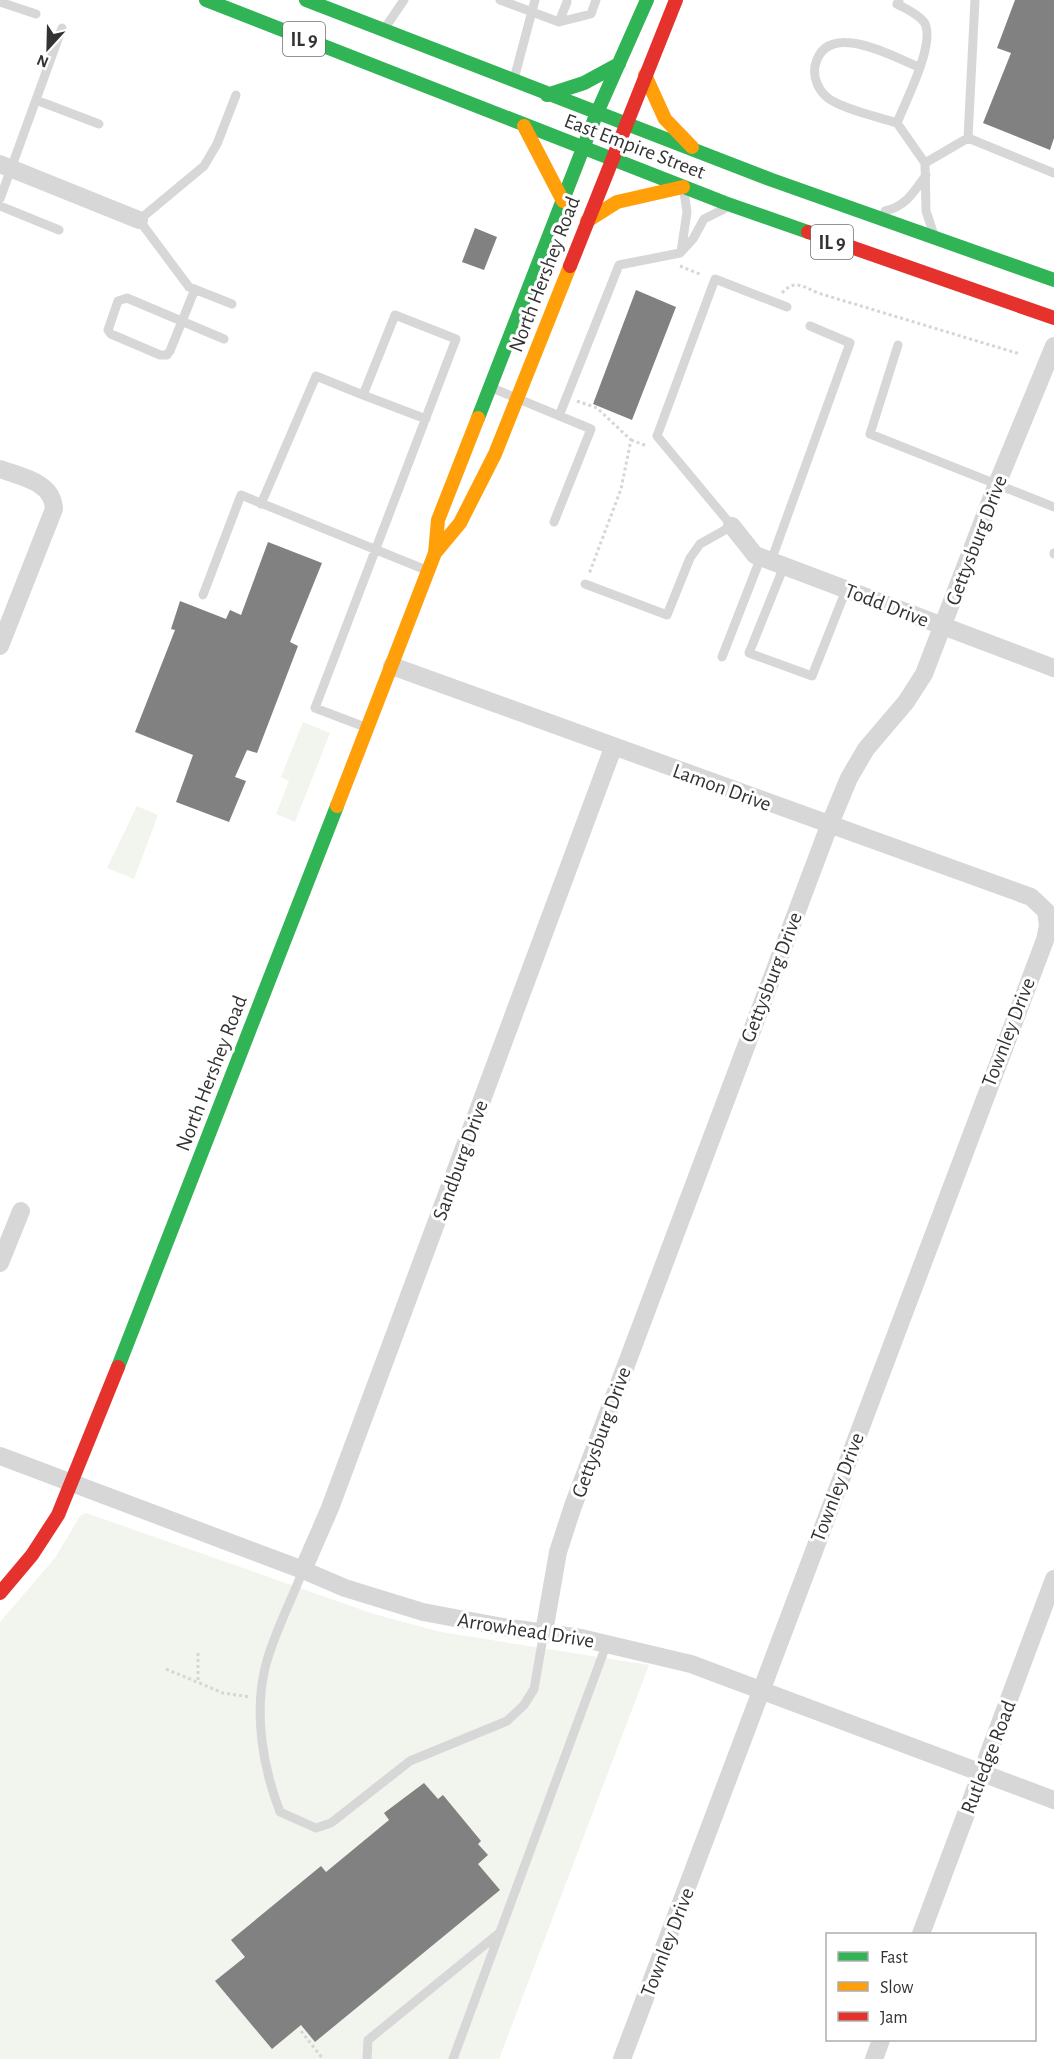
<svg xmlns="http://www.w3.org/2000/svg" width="1054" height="2059" font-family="'Alegreya Sans',sans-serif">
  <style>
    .green { fill: #f1f5ed }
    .building { fill: #818181 }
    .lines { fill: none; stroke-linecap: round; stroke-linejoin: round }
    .path { stroke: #d6d6d6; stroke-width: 3; stroke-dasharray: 3 3; stroke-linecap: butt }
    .lane { stroke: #d7d7d7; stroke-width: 9 }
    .street { stroke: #d7d7d7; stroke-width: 18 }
    .fast { stroke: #30b455; stroke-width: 14 }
    .slow { stroke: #ff9f0a; stroke-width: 14 }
    .jam { stroke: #e5322d; stroke-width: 14 }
    .labels { text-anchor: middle; stroke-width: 6; stroke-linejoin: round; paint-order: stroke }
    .shield { fill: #fff; stroke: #707070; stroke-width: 1.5 }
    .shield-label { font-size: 20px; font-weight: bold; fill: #333 }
    .street-label { font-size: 21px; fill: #333; stroke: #fff }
  </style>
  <rect width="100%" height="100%" fill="#fff"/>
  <path class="green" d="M303 722 330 733 295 822 276 814 289 781 281 777Z
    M137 806 158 815 134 879 107 868Z
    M86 1513 374 1614 441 1632 649 1665 499 2059H0V1622L55 1558 80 1516Z"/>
  <path class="building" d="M1015 0H1054V138L1050 150 983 123 1011 53 997 48Z
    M475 228 497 237 484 270 462 262Z
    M636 290 676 307 632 420 593 404Z
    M268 542 322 563 290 642 298 646 257 753 247 750 235 777 246 781 229 822 176 802 193 755 135 732 175 630 171 629 180 601 226 619 230 610 241 615Z
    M424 1783 438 1799 443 1795 481 1841 478 1844 488 1855 478 1864 500 1890 315 2042 301 2025 272 2049 215 1981 245 1957 231 1940 321 1866 326 1872 389 1820 384 1813Z"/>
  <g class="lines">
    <path class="path" d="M680 266 702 275
      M782 293C795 279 802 286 818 293L1020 354
      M577 401 597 408 631 440 621 489 589 574
      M631 440 647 446
      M198 1653V1682
      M166 1669 223 1693 250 1697
      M301 2031 323 2059"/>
    <path class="lane" d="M500 0 559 22 591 14 596 0
      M899 0 897 4C906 9 917 13 924 22 937 42 905 102 897 123L925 163
      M0 2 36 14
      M559 22 567 2
      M385 28 404 0
      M514 79 535 0
      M36 100 99 124
      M897 123C879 117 842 109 828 98 818 90 813 78 815 66 826 18 893 57 919 67
      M968 138 1054 173
      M0 199 62 28
      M0 206 59 230
      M885 211C906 206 914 192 926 175
      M933 232 926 211 925 163 968 138 975 0
      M681 252 687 212 684 192
      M195 289 170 351 167 355H160L111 334 108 330 118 301 127 298 224 339
      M232 304 189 287 139 220 204 166 217 144 236 95
      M898 345 870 434 1054 507
      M492 388 591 429 554 522
      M363 395 426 419
      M559 416 619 265 680 253 693 239 704 219 724 209
      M261 504 316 376 363 395 395 315 456 339 315 708 365 727
      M1054 554V553
      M771 561 850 343 810 326
      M784 566 749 653 812 676 846 590
      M585 584 667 615 690 558 700 544 732 526 657 436 715 279 787 307
      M203 595 241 495 426 570
      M722 657 761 557
      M303 1570C291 1602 273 1635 265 1668 254 1715 263 1768 280 1812L316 1828 331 1823 410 1761 507 1721 524 1705 534 1689 544 1632
      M367 2059 368 2040 498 1934
      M453 2059 607 1643"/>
    <path class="street" d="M0 164 139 220
      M0 469C22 477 53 482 54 509L0 646
      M732 526 755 555 1054 668
      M392 666 1031 897 1046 911 1048 926 1045 940 622 2059
      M0 1263 21 1211
      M0 1456 303 1570 345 1588 423 1612 503 1627 581 1638 691 1664 1054 1800
      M303 1570 330 1508 613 748
      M544 1632 558 1552 573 1506 829 826 849 778 866 749 906 702 924 674 997 484 1054 346
      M921 1934 1054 1579
      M874 2059 881 2040"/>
    <path class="fast" d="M206 0 725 203 808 232
      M306 0 772 180 1054 280
      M547 95 584 83 619 64
      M478 418 596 115 647 0
      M118 1367 337 806"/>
    <path class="slow" d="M645 75 665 119 692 147
      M524 126 563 201
      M587 221 617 202 683 187
      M435 553 460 523 495 454 570 266
      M337 806 435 553 438 520 478 418"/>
    <path class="jam" d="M808 232 1054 318
      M570 266 676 0
      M0 1593 32 1555 58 1515 118 1367"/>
  </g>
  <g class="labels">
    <g class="shield">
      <rect x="283" y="22" width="42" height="34" rx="4.5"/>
      <rect x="811" y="225" width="42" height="34" rx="4.5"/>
    </g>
    <g class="shield-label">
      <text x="304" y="46">IL 9</text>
      <text x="832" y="249">IL 9</text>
    </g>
    <g class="street-label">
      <text transform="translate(635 146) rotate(21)" y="7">East Empire Street</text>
      <text transform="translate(544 274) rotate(-69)" y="7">North Hershey Road</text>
      <text transform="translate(976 540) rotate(-69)" y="7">Gettysburg Drive</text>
      <text transform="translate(887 605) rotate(21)" y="7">Todd Drive</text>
      <text transform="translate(722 787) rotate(20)" y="7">Lamon Drive</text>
      <text transform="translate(771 977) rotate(-69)" y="7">Gettysburg Drive</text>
      <text transform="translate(1008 1032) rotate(-69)" y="7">Townley Drive</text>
      <text transform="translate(211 1073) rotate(-69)" y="7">North Hershey Road</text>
      <text transform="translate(460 1160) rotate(-70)" y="7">Sandburg Drive</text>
      <text transform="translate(601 1432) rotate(-70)" y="7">Gettysburg Drive</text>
      <text transform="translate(837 1487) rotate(-69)" y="7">Townley Drive</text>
      <text transform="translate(526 1630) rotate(9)" y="7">Arrowhead Drive</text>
      <text transform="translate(988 1757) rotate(-69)" y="7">Rutledge Road</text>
      <text transform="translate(667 1942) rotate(-69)" y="7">Townley Drive</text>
    </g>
  </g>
  <rect x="826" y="1933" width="210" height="108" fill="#ffffff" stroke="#adadad" stroke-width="1.5"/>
  <rect x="838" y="1952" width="30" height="9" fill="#30b455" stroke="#adadad" stroke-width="1.5"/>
  <text x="880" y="1963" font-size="18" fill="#333333">Fast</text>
  <rect x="838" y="1982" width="30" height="9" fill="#ff9f0a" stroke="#adadad" stroke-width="1.5"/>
  <text x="880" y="1993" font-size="18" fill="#333333">Slow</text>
  <rect x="838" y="2012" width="30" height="9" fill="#e5322d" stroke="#adadad" stroke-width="1.5"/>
  <text x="880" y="2023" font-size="18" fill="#333333">Jam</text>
  <g transform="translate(48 48) rotate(202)" stroke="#ffffff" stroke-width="4.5" paint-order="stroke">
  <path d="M0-4.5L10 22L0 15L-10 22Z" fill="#333333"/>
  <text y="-9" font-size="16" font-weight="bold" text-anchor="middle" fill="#333333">N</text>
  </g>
</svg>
